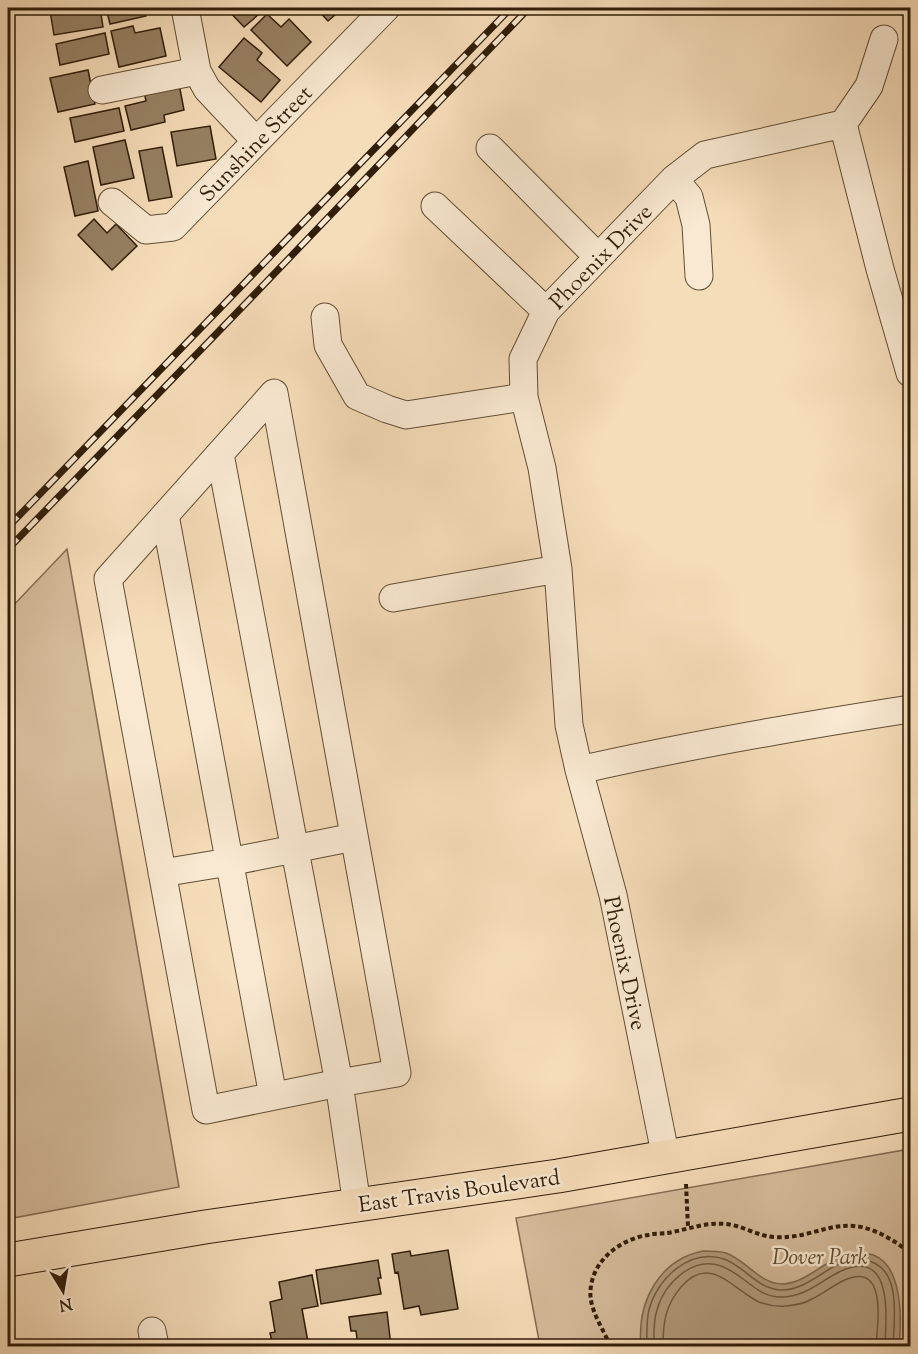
<svg xmlns="http://www.w3.org/2000/svg" width="918" height="1354" font-family="'Sorts Mill Goudy',serif">
  <style>
    .green { fill: #d5bc9b; stroke: #836c52; stroke-width: 1.5 }
    .water { fill: #b39c7d; stroke: #7f694e; stroke-width: 1.5 }
    .lines { fill: none; stroke-linecap: round; stroke-linejoin: round }
    .shore { stroke: #725c42; stroke-width: 1.5 }
    .building { fill: #978164; stroke: #311d08; stroke-width: 1.5 }
    .minor-casing { stroke: #624d34; stroke-width: 29 }
    .major-casing { stroke: #311d08; stroke-width: 35 }
    .path { stroke: #311d08; stroke-width: 4; stroke-dasharray: 4.5 3; stroke-linecap: butt }
    .minor { stroke: #f9e9d2; stroke-width: 27 }
    .major { stroke: #f6ddb9; stroke-width: 33 }
    .rail-casing { stroke: #311d08; stroke-width: 7 }
    .rail { stroke: #f9e9d2; stroke-width: 4.5; stroke-dasharray: 14; stroke-linecap: butt }
    .labels { text-anchor: middle; stroke-width: 5; stroke-linejoin: round; paint-order: stroke }
    .street-label { font-size: 22px; fill: #311d08; stroke: #f9e9d2 }
    .park-label { font-size: 22px; font-style: italic; fill: #624d34; stroke: #f9e9d2 }
  </style>
  <rect width="100%" height="100%" fill="#f6ddb9"/>
  <filter id="stains"><feTurbulence type="fractalNoise" baseFrequency=".00333" numOctaves="4"/><feColorMatrix values="0 0 0 0 .2 0 0 0 0 .09 0 0 0 0 .02 0 0 0 .5 -.17"/></filter>
  <radialGradient id="worn" r=".72"><stop offset=".6" stop-color="#630" stop-opacity="0"/><stop offset="1" stop-color="#630" stop-opacity=".3"/></radialGradient>
  <path class="green" d="M67 549 179 1187 8 1219V611Z
    M910 1149V1346H540L516 1218Z"/>
  <path class="water" d="M703 1251C711 1251 719 1251 726 1253 746 1260 760 1284 782 1284 804 1283 817 1267 836 1259 901 1232 903 1304 899 1346H641C637 1303 658 1260 703 1251Z"/>
  <g class="lines">
    <path class="shore" d="M647 1346C647 1334 646 1322 649 1310 657 1278 690 1248 724 1259 744 1266 757 1288 779 1290 800 1291 816 1277 833 1267 842 1262 853 1259 864 1260 903 1265 894 1320 893 1346
      M654 1346C654 1334 653 1322 657 1310 664 1284 692 1256 721 1266 744 1274 756 1297 781 1297 805 1297 819 1282 839 1272 894 1246 886 1316 885 1346
      M663 1346C663 1323 665 1306 681 1287 710 1253 733 1290 759 1302 767 1305 777 1307 786 1306 795 1305 804 1304 812 1299 826 1293 854 1267 869 1280 883 1292 877 1330 876 1346"/>
  </g>
  <path class="building" d="M70 8H100L103 27 54 35 50 11Z
    M106 8H153L144 10 146 16 110 24Z
    M226 8H266L244 27Z
    M316 8H343L328 21Z
    M267 14 281 27 289 19 311 42 287 66 251 30Z
    M133 26 135 33 160 28 166 56 119 67 111 31Z
    M105 33 109 54 60 65 56 44Z
    M244 38 262 53 257 60 280 80 261 102 219 67Z
    M88 70 95 104 58 112 50 78Z
    M179 84 184 110 164 115 165 122 131 130 125 106 146 101 144 91Z
    M119 108 124 131 75 142 70 118Z
    M210 126 216 159 177 166 171 132Z
    M125 140 134 178 101 185 93 147Z
    M162 147 172 197 149 201 139 151Z
    M88 161 98 211 75 216 64 167Z
    M94 219 107 233 116 224 137 246 112 270 78 235Z
    M448 1250 458 1309 421 1315 419 1306 404 1309 398 1272 395 1273 392 1254 410 1251 411 1256Z
    M378 1260 381 1278H378L381 1294 321 1304 316 1270Z
    M312 1275 318 1306 302 1309 308 1342 285 1346H273L270 1333 275 1332 270 1302 282 1299 279 1282Z
    M387 1312 391 1346H358L356 1331H351L349 1317Z"/>
  <g class="lines">
    <g class="minor-casing">
      <path id="minor" d="M185 8 197 71 207 89 256 141
        M102 90 197 71
        M843 124 869 86 884 39
        M490 148 598 257
        M674 179 689 197 696 225 699 276
        M112 202 146 230 173 227 386 8
        M435 206 546 311
        M325 317 328 345 357 396 387 409 406 415 524 397
        M220 454 339 1083 397 1073 274 393 108 579 206 1110 339 1083 357 1205
        M165 515 273 1096
        M393 598 558 569
        M579 770C689 745 800 726 910 709
        M162 873 229 862 354 837
        M666 1158 613 895 579 770 569 725 558 569 542 468 524 397 523 359 546 311 674 179 705 155 843 124 880 269 910 373
        M152 1331 155 1346"/>
    </g>
    <g class="major-casing">
      <path id="major" d="M8 1260 205 1227 558 1176 910 1114"/>
    </g>
    <path class="path" d="M686 1184 688 1227
      M610 1346C603 1327 587 1308 591 1286 595 1258 622 1239 648 1235 654 1233 661 1234 667 1233 686 1230 705 1222 725 1224 742 1225 757 1236 774 1237 818 1240 838 1211 885 1236 894 1241 904 1247 910 1255"/>
    <use href="#minor" class="minor"/>
    <use href="#major" class="major"/>
    <g class="rail-casing">
      <path id="rail" d="M8 527 511 8
        M8 549 250 299 529 8"/>
    </g>
    <use href="#rail" class="rail"/>
  </g>
  <g class="labels">
    <g class="street-label">
      <text transform="translate(255 143) rotate(-46)" y="8">Sunshine Street</text>
      <text transform="translate(600 256) rotate(-46)" y="8">Phoenix Drive</text>
      <text transform="translate(626 963) rotate(78)" y="8">Phoenix Drive</text>
      <text transform="translate(459 1190) rotate(-8)" y="8">East Travis Boulevard</text>
    </g>
    <g class="park-label">
      <text x="820" y="1264">Dover Park</text>
    </g>
  </g>
  <rect width="918" height="1354" fill="none" stroke="#f6ddb9" stroke-width="30"/>
  <rect x="9" y="9" width="900" height="1336" fill="none" stroke="#311d08" stroke-width="3"/>
  <rect x="15" y="15" width="888" height="1324" fill="none" stroke="#311d08" stroke-width="1.5"/>
  <g transform="translate(63 1291) rotate(169)" stroke="#f9e9d2" stroke-width="4.5" paint-order="stroke">
  <path d="M0-4.5L10 22L0 15L-10 22Z" fill="#311d08"/>
  <text y="-9" font-size="16" font-weight="bold" text-anchor="middle" fill="#311d08">N</text>
  </g>
  <rect width="100%" height="100%" filter="url(#stains)"/>
  <rect width="100%" height="100%" fill="url(#worn)"/>
</svg>
